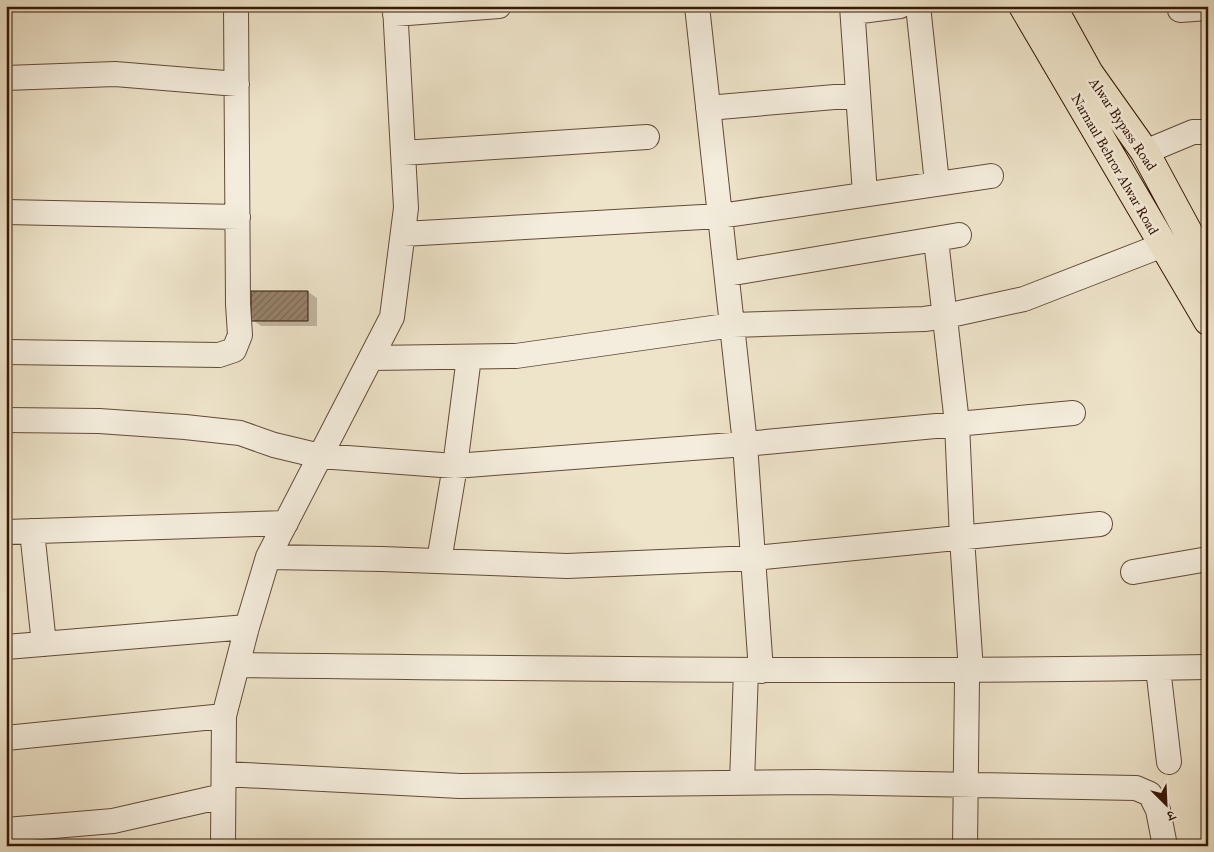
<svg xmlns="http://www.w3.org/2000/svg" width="1214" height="852" font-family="'IM FELL Great Primer','Noto Serif Devanagari',serif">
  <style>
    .shadow { fill: #0003 }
    .building { fill: url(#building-hatch); stroke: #361805 }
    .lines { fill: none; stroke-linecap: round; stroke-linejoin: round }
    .minor-casing { stroke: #644b36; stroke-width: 26 }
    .major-casing { stroke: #361805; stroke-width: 30 }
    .minor { stroke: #f4eddd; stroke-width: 24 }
    .major { stroke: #eee4ca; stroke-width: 28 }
    .labels { text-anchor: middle; stroke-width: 5; stroke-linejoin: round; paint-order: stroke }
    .street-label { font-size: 14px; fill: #361805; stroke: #f4eddd }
  </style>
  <defs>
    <pattern id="building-hatch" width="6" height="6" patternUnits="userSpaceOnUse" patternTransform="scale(1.25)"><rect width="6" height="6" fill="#96826b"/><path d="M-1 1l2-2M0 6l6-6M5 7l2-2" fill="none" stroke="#7b6956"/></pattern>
  </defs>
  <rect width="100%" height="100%" fill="#eee4ca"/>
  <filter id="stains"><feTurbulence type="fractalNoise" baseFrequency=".004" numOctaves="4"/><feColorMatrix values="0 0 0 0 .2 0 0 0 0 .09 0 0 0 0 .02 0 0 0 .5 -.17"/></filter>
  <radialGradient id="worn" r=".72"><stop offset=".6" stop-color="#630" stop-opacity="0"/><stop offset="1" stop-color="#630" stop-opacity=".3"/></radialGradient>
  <path class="shadow" d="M308 292 317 298V326H261L252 320Z"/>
  <path class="building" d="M251 291H308V321H251Z"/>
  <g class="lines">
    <g class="minor-casing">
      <path id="minor" d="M697 6 745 444 761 671
        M852 6 865 194
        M918 6 937 183
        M1180 10 1208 8
        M853 12 900 6
        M395 14 499 6
        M6 78 115 74 237 84
        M708 108 858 95
        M1145 152 1193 132H1208
        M403 153 647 137
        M6 212 238 217
        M403 234 720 216 991 176
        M936 240 957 423 962 538 971 671 967 679 965 846
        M727 274 959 235
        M6 352 219 355 234 350 240 335 238 304 236 6
        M371 358 516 356 733 325 924 319 946 316 1024 299 1163 245
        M6 420 99 421 185 427 240 433 274 445 320 456 455 466 745 444 1073 413
        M32 531 44 644
        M6 532 286 523
        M268 557 382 559 567 566 754 558 1100 524
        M439 561 455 466 469 357
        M1133 572 1208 559
        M6 647 247 627
        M238 665C561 669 884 673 1208 667
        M1158 668 1169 762
        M6 738 224 716
        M224 774 460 786 816 782 1136 788 1150 794 1158 810 1165 846
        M742 782 746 671
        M6 830 113 821 223 796
        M223 846 224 716 247 627 268 557 392 317 406 208 395 6"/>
    </g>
    <g class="major-casing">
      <path id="major" d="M1023 6 1208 321
        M1052 6 1089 73 1145 152 1208 269"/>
    </g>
    <use href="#minor" class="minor"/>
    <use href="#major" class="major"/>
  </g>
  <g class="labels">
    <g class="street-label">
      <text transform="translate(1123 124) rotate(56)" y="5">Alwar Bypass Road</text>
      <text transform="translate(1115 164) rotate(60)" y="5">Narnaul Behror Alwar Road</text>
    </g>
  </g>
  <rect width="1214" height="852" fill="none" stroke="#eee4ca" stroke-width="25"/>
  <rect x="8" y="8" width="1199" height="837" fill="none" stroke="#361805" stroke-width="2.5"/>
  <rect x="12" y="12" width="1189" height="827" fill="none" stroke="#361805"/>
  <g transform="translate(1166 804) rotate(156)" stroke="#f4eddd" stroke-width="4" paint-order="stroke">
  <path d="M0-4L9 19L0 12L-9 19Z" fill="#361805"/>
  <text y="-8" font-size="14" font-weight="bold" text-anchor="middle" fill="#361805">उ</text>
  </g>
  <rect width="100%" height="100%" filter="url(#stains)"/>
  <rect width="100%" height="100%" fill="url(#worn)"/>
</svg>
